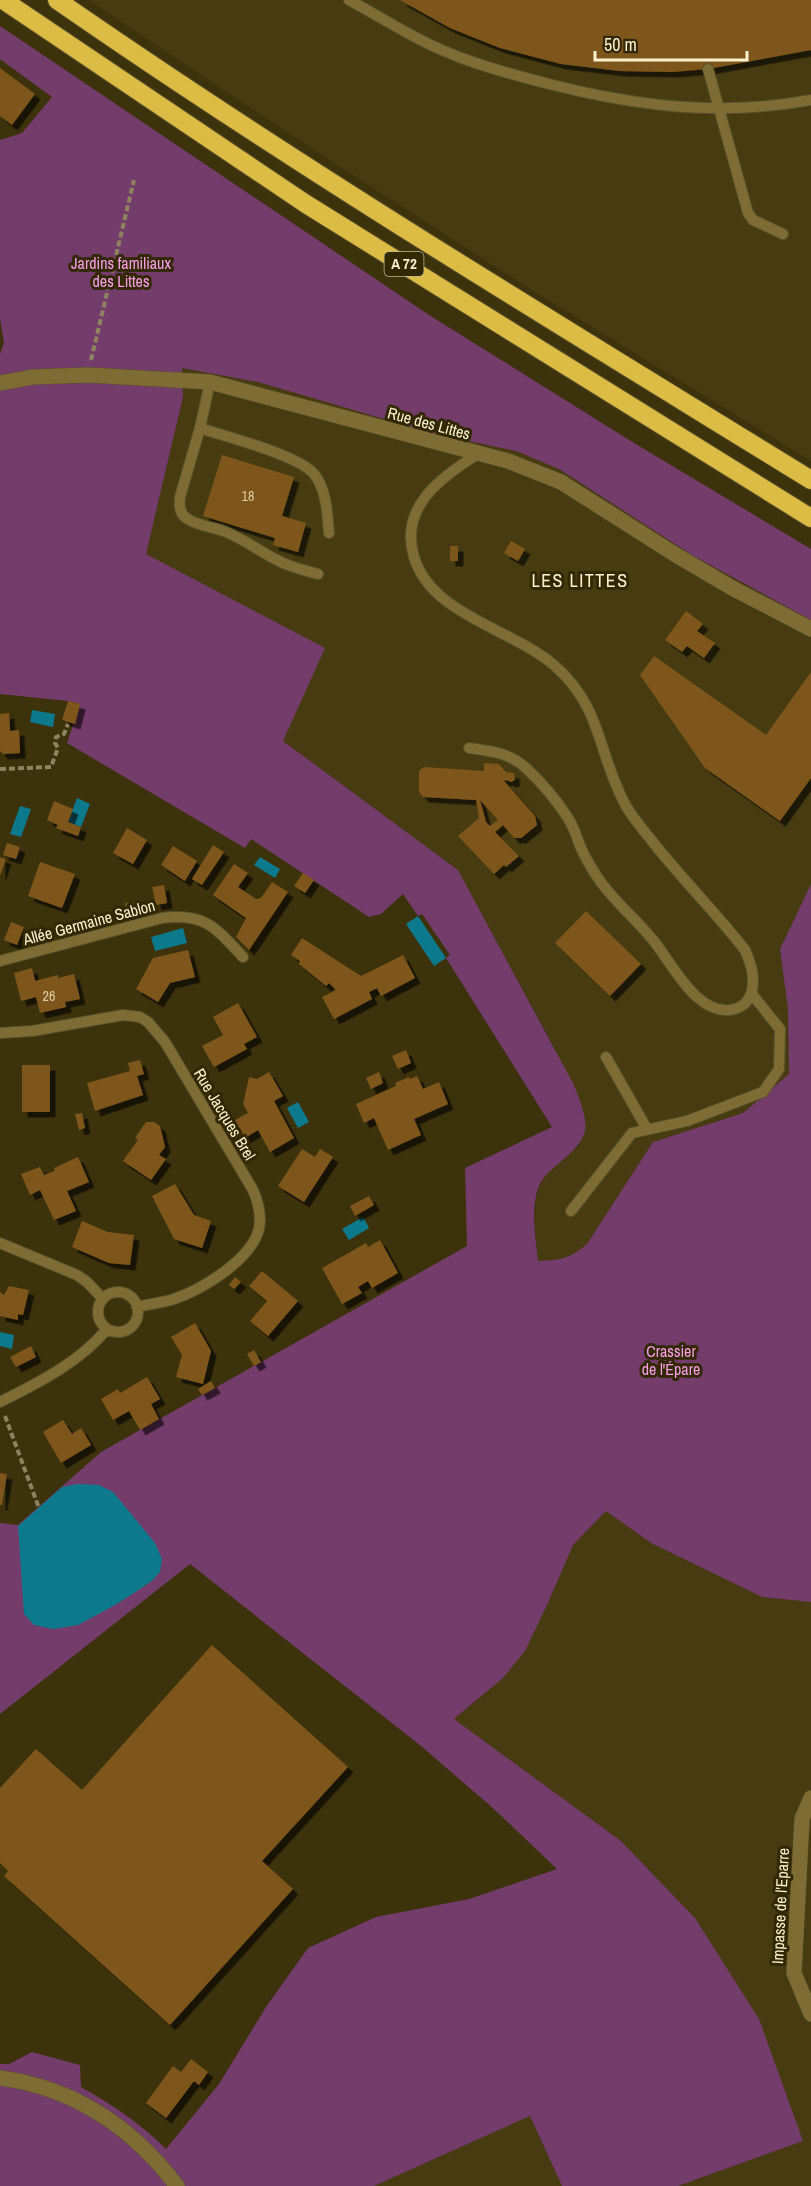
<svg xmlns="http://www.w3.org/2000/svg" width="811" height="2186" font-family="'Archivo Narrow',sans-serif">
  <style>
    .built { fill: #473c11 }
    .green { fill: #733c6a }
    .water { fill: #0c798c }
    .building { fill: #7e571a; fill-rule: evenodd; filter: url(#shadow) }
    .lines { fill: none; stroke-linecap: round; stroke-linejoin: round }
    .lane-casing { stroke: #5b512b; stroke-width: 12 }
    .street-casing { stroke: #5b512b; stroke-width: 16 }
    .highway-casing { stroke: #5b512b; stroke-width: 20 }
    .path { stroke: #8d835f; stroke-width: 4; stroke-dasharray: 6 3; stroke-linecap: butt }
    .lane { stroke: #7d6d35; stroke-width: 10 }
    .street { stroke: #7d6d35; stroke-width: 15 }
    .highway { stroke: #ddbc46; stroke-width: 18 }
    .labels { text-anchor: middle; stroke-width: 6; stroke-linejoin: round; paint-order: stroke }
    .number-label { font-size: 14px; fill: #dccaa2 }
    .shield { fill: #322802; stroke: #bfb592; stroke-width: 1.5 }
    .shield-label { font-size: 15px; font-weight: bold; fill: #fbf1cf }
    .park-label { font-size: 16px; fill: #f99de9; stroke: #322802 }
    .street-label { font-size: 16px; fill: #fbf1cf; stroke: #322802 }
    .neighbourhood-label { font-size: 18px; letter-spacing: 1.5px; fill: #fbf1cf; stroke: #322802 }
  </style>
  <defs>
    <filter id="shadow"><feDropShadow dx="5.5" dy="5.5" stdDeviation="0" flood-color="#0009"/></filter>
  </defs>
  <rect width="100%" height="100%" fill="#3c320c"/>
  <path class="built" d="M88 0H811V461L535 292 328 159Z
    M182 368 258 382 435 434 516 451 559 469 692 555 811 620V884L780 949 788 1009 789 1074 743 1113 653 1142 587 1244 572 1257 556 1261H538L535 1226 536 1200 539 1187 546 1174 580 1145 559 1056 458 870 283 741 146 554 183 397Z
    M606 1511 651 1543 762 1597 811 1602V2186H678L803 2141 695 1918 621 1841 454 1719 476 1702 548 1603 573 1545Z
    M530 2116 562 2186H374Z"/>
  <path class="green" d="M0 26 429 315 634 443 811 549V620L692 555 559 469 516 451 435 434 258 382 182 368 183 397 146 554 325 648 283 741 458 870 574 1085C590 1127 593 1136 557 1165 549 1172 543 1177 539 1186 530 1209 536 1238 538 1261 561 1260 569 1259 587 1244L653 1142 743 1113 789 1074 788 1009 780 949 811 884V1602L762 1597 651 1543 606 1511 573 1545 548 1603 525 1651 503 1678 454 1719 621 1841 695 1918 759 2019 803 2141 678 2186H562L530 2116 374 2186H0V2064H9L32 2052 80 2065 81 2087C113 2105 140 2123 166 2149L219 2084 266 2007 308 1948 376 1917 469 1899 557 1869 494 1809 421 1746 190 1564 0 1714V1523L18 1525 101 1452 467 1246 465 1168 552 1127 446 958 450 955 422 914 418 916 403 894 381 914 369 917 251 839 245 848 67 743 80 704 68 701 0 694V354L4 343 0 319V140L22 133 52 97 0 59Z"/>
  <path class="water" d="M32 710 55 714 53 727 30 722Z
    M77 798 90 804 81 827 68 822Z
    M20 806 31 809 21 837 10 834Z
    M260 857 280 869 275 878 254 865Z
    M418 916 446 958 434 966 406 924Z
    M183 928 187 943 155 951 151 937Z
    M298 1102 309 1122 298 1128 287 1108Z
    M363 1217 369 1228 349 1240 342 1229Z
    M0 1332 14 1335 12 1349 0 1346Z
    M77 1484 99 1485 113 1492 155 1543 162 1559 160 1572 152 1581 117 1604 78 1625 53 1629 34 1625 24 1614 18 1526 62 1487Z"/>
  <path class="building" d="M400 0H811V50L708 69 672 72 620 71 561 64 500 48 450 28Z
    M0 68 35 94 12 125 0 116Z
    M222 455 294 477 282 516 306 523 298 552 273 545 275 538 203 516Z
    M511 541 525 549 518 561 504 553Z
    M450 546H458V561H450Z
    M686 611 703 624 697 631 715 643 704 658 687 646 682 652 665 640Z
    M654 656 766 735 811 672V778L780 821 705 768 640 675Z
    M68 701 80 704 75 724 62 720Z
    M9 713 10 731 19 730 20 753 3 754 0 751V714Z
    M484 763 499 764 506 772 514 773 515 780 511 782 506 780 504 781 535 816 537 825 521 838H514L503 825 495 832 519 856 506 867 504 865 494 874 458 836 479 818 476 800 423 797 419 792V771L424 767 484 771ZM480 800 498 820 490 826 486 822Z
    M54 801 73 809 68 822 81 827 78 836 56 828 58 825 47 820Z
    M127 828 147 840 133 864 113 853Z
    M7 843 20 847 16 859 3 855Z
    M213 845 224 852 202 885 192 879Z
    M173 846 197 861 185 881 161 865Z
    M0 857 6 859 0 876Z
    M40 862 75 874 62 908 28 896Z
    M234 864 248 873 238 887 256 899 261 898 272 882 288 892 249 950 236 937 246 918 213 895Z
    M303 873 314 880 305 893 294 886Z
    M164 885 167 903 156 905 152 887Z
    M135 902 137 915 127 916 125 903Z
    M586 911 641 964 610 996 555 943Z
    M11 922 24 927 17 945 4 940Z
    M302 938 361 976 403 955 415 978 381 996 377 988 369 992 372 999 334 1019 322 997 336 990 329 983 326 986 299 964 300 961 291 955Z
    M188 950 195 977 170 983 158 1002 136 989 153 958Z
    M32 968 35 981 58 975V978L74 974 80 999 65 1002 66 1007 40 1013 36 997 21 1001 14 973Z
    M238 1003 257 1037 244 1044 247 1049 214 1067 202 1046 223 1035 213 1017Z
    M406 1050 411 1063 398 1069 392 1056Z
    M140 1060 144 1074 137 1076 143 1095 95 1111 87 1083 130 1071 128 1063Z
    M22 1065H50V1112H22Z
    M269 1072 283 1096 274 1101 294 1138 270 1152 258 1130 245 1138 235 1120 248 1113 243 1104 249 1077 257 1079Z
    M379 1072 383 1083 371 1089 366 1078Z
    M417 1076 423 1089 439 1082 448 1104 414 1119 421 1135 388 1150 374 1118 364 1123 356 1104 396 1086 395 1083 409 1077 410 1079Z
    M82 1113 85 1128 79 1130 75 1114Z
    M146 1122H154L160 1126 165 1147 159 1155 166 1159 151 1180 123 1161 138 1140 135 1138Z
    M302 1149 315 1157 320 1149 333 1157 304 1202 278 1186Z
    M78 1157 89 1182 67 1191 76 1211 54 1220 40 1190 30 1195 21 1174 40 1167 44 1175 55 1171 54 1168Z
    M175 1184 194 1215 211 1221 202 1248 174 1239 152 1196Z
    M369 1196 374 1205 355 1216 350 1206Z
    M82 1221 108 1232 134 1235 130 1265 109 1263 72 1247Z
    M380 1240 398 1273 372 1288 368 1281 358 1287 362 1293 342 1304 322 1268 366 1243 368 1247Z
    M262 1271 298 1301 268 1336 250 1321 267 1301 249 1286Z
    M235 1277 241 1282 234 1289 229 1285Z
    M9 1286 29 1290 23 1315 18 1314V1320L0 1316V1292L4 1295Z
    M195 1323 211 1351 203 1384 176 1377 182 1355 171 1337Z
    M31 1346 36 1357 16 1367 10 1357Z
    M254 1350 261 1362 254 1366 247 1354Z
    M147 1377 160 1399 151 1404 159 1419 140 1430 129 1411 113 1420 101 1399 118 1389 120 1393Z
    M211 1381 215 1388 202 1395 198 1389Z
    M63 1420 72 1434 81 1428 91 1445 61 1463 43 1432Z
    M0 1473 7 1474 2 1505H0Z
    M212 1645 348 1767 262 1861 293 1889 170 2025 4 1876 8 1871 0 1863V1788L36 1749 82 1790Z
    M191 2059 208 2072 199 2085 194 2081 166 2118 146 2103 173 2066 181 2072Z"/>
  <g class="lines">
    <g class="lane-casing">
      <path id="lane" d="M349 0C377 15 405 33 433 46 469 63 507 73 545 83 635 106 719 117 811 100
        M708 69 748 213 753 220 783 234
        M210 382 200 428 180 497C179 505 179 513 186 518 197 526 214 527 226 532 246 540 263 554 283 563 294 568 307 571 318 574
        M200 428C226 437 300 455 315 475 327 492 327 513 329 533
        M469 748C491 751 511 753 527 769 542 783 557 801 568 818 573 826 576 834 579 843 583 855 590 865 596 875 611 899 635 918 653 940 672 963 698 1019 735 1009 742 1007 748 1002 751 994 756 979 751 964 745 950 717 914 685 882 656 846 646 833 634 820 626 806 598 756 603 708 555 666 513 629 431 615 414 557 399 507 441 477 478 454
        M0 961 162 918C205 913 215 927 243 957
        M0 1033 32 1031 123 1015 140 1017 148 1022 165 1042 253 1190C259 1204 263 1220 257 1235 245 1263 201 1290 174 1299 162 1303 149 1304 137 1307
        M606 1057 647 1129
        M571 1211 632 1133 687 1121 763 1092 779 1069 780 1029 751 993
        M0 1243 77 1275 87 1282 103 1299
        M98 1312a20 20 0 1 1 40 0a20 20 0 1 1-40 0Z
        M0 1402C38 1383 80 1362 107 1329"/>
    </g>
    <g class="street-casing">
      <path id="street" d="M0 383 33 377 88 375 210 382 508 461 561 482 676 555 734 589 811 629
        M811 1798 802 1819 794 1973 811 2014
        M0 2078C75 2088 132 2127 177 2186"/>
    </g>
    <g class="highway-casing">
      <path id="highway" d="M3 0 306 204 811 518
        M57 0C302 170 558 324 811 480"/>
    </g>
    <path class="path" d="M91 360 134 180
      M0 769 51 767 58 748 55 743 56 737 64 734 68 724
      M5 1416 39 1508"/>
    <use href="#lane" class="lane"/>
    <use href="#street" class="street"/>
    <use href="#highway" class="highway"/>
  </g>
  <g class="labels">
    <g class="number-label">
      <text x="248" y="501">18</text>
      <text x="49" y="1001">26</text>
    </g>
    <rect class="shield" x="384.5" y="252" width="39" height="24" rx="4.5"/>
    <g class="shield-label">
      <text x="404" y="269">A 72</text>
    </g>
    <g class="park-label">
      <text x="121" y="269">Jardins familiaux<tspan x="121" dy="18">des Littes</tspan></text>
      <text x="671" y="1357">Crassier<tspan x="671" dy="18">de l'Épare</tspan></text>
    </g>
    <g class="street-label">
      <text transform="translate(429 423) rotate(15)" y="6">Rue des Littes</text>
      <text transform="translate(89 922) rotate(-15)" y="6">Allée Germaine Sablon</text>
      <text transform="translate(225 1114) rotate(59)" y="6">Rue Jacques Brel</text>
      <text transform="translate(780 1906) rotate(-87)" y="6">Impasse de l'Eparre</text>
    </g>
    <g class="neighbourhood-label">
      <text x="580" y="587">LES LITTES</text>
    </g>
  </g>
  <path d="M595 51v9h152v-9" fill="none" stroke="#fbf1cf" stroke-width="3"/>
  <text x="604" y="51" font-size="18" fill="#fbf1cf" stroke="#322802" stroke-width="4.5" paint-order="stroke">50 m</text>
</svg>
